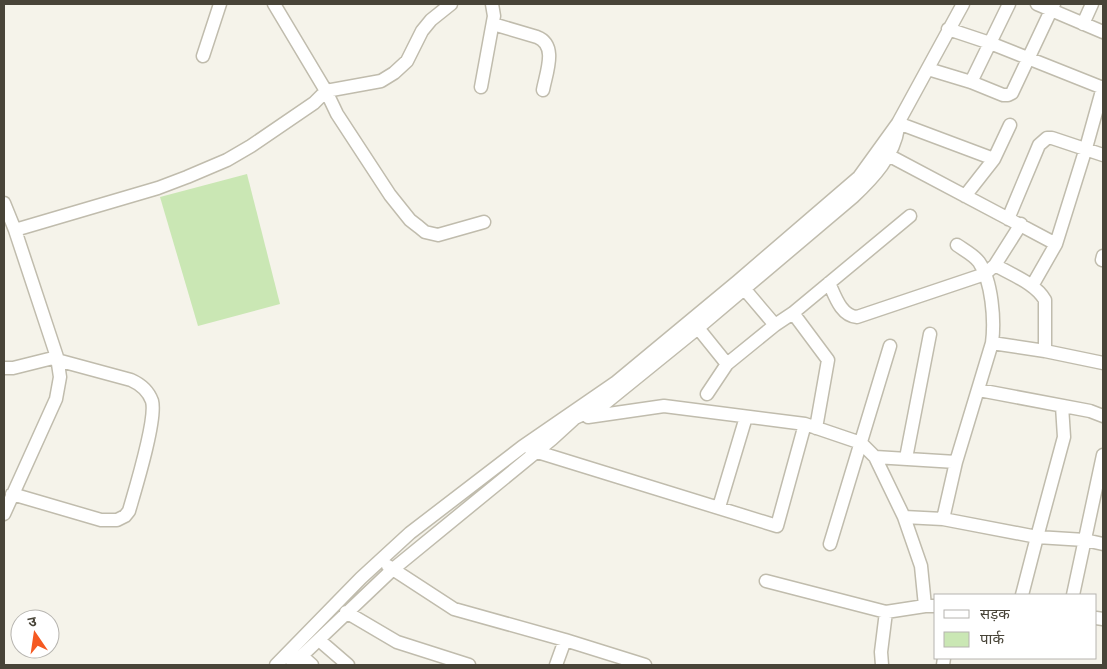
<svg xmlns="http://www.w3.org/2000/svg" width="1107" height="669" font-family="'Work Sans','Noto Sans Devanagari',sans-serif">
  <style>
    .green { fill: #cae7b4 }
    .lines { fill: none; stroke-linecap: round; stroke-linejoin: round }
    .minor-casing { stroke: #c0bcad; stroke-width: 15 }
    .minor { stroke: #fff; stroke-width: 12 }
  </style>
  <rect width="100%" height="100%" fill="#f5f3ea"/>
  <path class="green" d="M247 174 280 304 198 326 160 197Z"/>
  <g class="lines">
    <g class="minor-casing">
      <path id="minor" d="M274 4 326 91 337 114 390 195 410 220 419 227 425 232 438 235 484 222
        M1037 4 1103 32
        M493 24 537 37C558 45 546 73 543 90
        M1083 24 1092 4
        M948 29 990 43 1103 88
        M203 56 220 4
        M928 69 971 82 1003 95H1008L1012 93 1054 4
        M971 82 1009 4
        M481 87 494 16 492 4
        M898 123 994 159
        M888 155 1056 244
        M965 196 994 159 1010 125
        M4 203 15 230 57 357 60 377 56 399 4 514
        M1008 219 1039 145 1047 138H1052L1103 155
        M15 230 158 188 187 177 227 160 251 146 314 103 326 91 381 81 394 73 407 61 422 31 431 20 451 4
        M1102 260 1103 256
        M995 265C1012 275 1035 283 1045 300V351
        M829 283C835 296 841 316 857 317L985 274 995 265 1021 224
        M741 285 775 325
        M1032 286 1056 244 1086 148 1103 87
        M793 313 828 360 816 428
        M698 328 727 364
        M992 343 1045 351 1103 363
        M4 368H13L57 357
        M979 390 1090 411 1103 416
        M707 394 727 364 775 325 793 313 910 216
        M1062 406 1064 437 1037 537 1085 540 1103 544
        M588 417 664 406 805 424 861 443 875 457 904 517 921 566 925 606
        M531 450 777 526 805 424
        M875 457 956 462
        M906 458 930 334
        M12 494 101 520H117L125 516 129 511C135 490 157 419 152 401 148 390 140 384 131 380L57 360
        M719 507 746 417
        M904 517 943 519 1037 537 1022 595
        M943 519 956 462 992 343C995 320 992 281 979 262 974 255 964 250 957 245
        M830 544 890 346
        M388 566 454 609 565 640 645 665
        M766 581 886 612 925 606H936
        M1073 595 1103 455
        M346 612 397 642 469 665
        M1096 618 1103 619
        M319 640 348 665
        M302 656 312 665
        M276 665 361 578 410 533 522 447 615 383 738 281 859 177 898 123 963 4
        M292 665 392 570 552 439 575 418 603 405 698 328 853 197C873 178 894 156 898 128
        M556 665 565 640
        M882 665 881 652 886 612
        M943 665 944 658"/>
    </g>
    <use href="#minor" class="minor"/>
  </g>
  <rect width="1107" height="669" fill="none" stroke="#484438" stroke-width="10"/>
  <rect x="934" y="594" width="162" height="65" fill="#ffffff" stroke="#b6b4af"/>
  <rect x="944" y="610" width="25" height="8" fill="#ffffff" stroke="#b6b4af"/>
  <text x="980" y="619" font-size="15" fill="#484438">सड़क</text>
  <rect x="944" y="632" width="25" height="15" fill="#cae7b4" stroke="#b6b4af"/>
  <text x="980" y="644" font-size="15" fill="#484438">पार्क</text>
  <g transform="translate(35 634) rotate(347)"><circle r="24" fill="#ffffff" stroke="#b6b4af"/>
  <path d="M0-4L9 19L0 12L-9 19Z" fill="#f55921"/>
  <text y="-8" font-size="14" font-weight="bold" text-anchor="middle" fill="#484438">उ</text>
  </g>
</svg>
